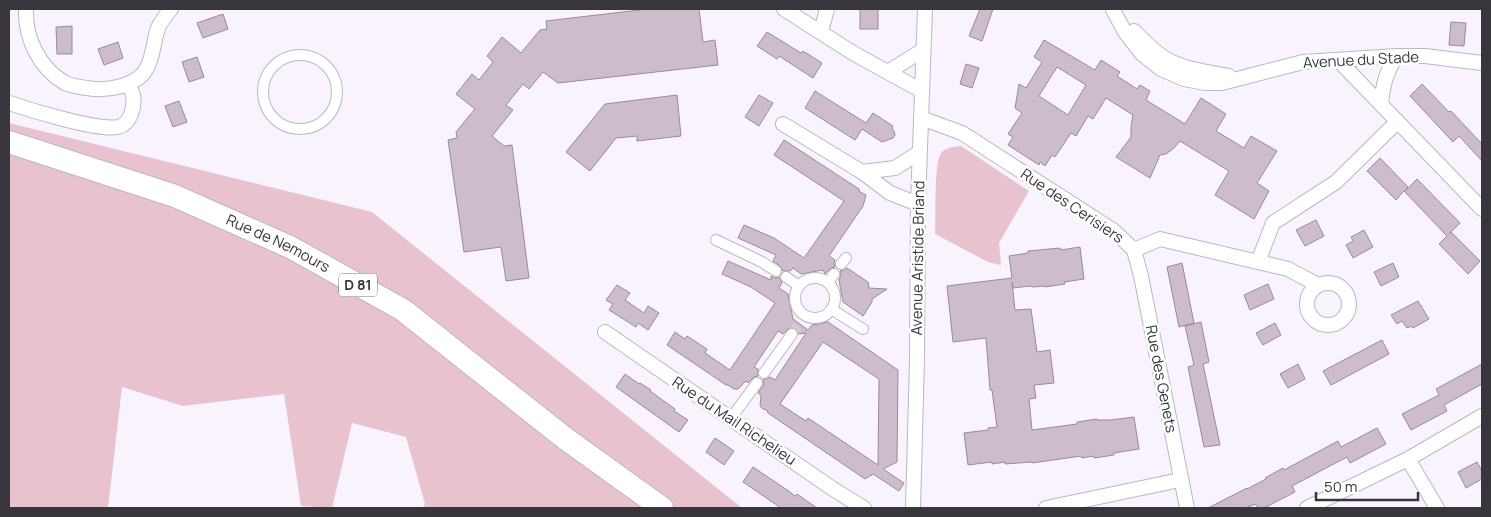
<svg xmlns="http://www.w3.org/2000/svg" width="1491" height="517" font-family="Manrope,sans-serif">
  <style>
    .green { fill: #e9c2d0 }
    .building { fill: #cdbdca; stroke: #9a8a97; fill-rule: evenodd }
    .lines { fill: none; stroke-linecap: round; stroke-linejoin: round }
    .pedestrian-tunnel { stroke: #d3cdd6; stroke-width: 10; stroke-dasharray: 10 5; stroke-linecap: butt }
    .pedestrian-casing { stroke: #beb5c5; stroke-width: 12 }
    .minor-casing { stroke: #beb5c5; stroke-width: 16 }
    .primary-casing { stroke: #beb5c5; stroke-width: 24 }
    .pedestrian { stroke: #fff; stroke-width: 10 }
    .minor { stroke: #fff; stroke-width: 14 }
    .primary { stroke: #fff; stroke-width: 22 }
    .labels { text-anchor: middle; stroke-width: 5; stroke-linejoin: round; paint-order: stroke }
    .shield { fill: #fff; stroke: #747276; stroke-width: 1 }
    .shield-label { font-size: 14px; font-weight: bold; fill: #39353c }
    .street-label { font-size: 15px; fill: #39353c; stroke: #fff }
  </style>
  <rect width="100%" height="100%" fill="#f9f3fd"/>
  <path class="green" d="M9 123 372 212 742 508H423L425 504 406 437 352 423 332 508 301 506 284 394 183 406 122 387 108 508H9Z
    M961 146 1029 191 999 243 1001 265 988 262 935 234C936 219 934 166 940 155 944 147 953 147 961 146Z"/>
  <path class="building" d="M648 9H699L703 42 715 40 718 65 558 83 543 72 529 89 523 84 506 105 513 110 492 136 504 146 512 145 529 278 506 281 501 247 464 252 448 140 457 138 456 132 475 109 456 94 472 74 479 80 493 62 487 56 502 37 521 53 540 30 547 29 546 21Z
    M860 9H878V29H860Z
    M980 9H993L982 41 969 36Z
    M223 14 228 29 203 38 197 23Z
    M1451 22 1466 23 1464 46 1449 45Z
    M72 26V54H57L56 27Z
    M767 32 801 53 803 51 822 63 813 78 779 56 777 59 757 46Z
    M1044 40 1095 70 1101 60 1120 72 1117 76 1137 89 1140 85 1150 91 1146 100 1185 124 1201 98 1226 114 1216 131 1244 148 1251 136 1277 151 1257 183 1269 191 1254 219 1215 195 1229 171 1180 141 1174 148 1166 154 1160 155 1150 178 1116 157 1131 137V127L1133 115 1106 98 1093 119 1088 116 1076 136 1071 133 1055 157 1052 155 1045 166 1040 162 1039 165 1008 145 1013 137 1008 134 1022 113 1015 108 1019 84 1026 88 1042 62 1034 57ZM1057 67 1086 85 1068 115 1039 96Z
    M118 42 123 58 104 65 98 49Z
    M197 57 204 77 189 82 182 62Z
    M966 64 979 68 972 88 960 84Z
    M1422 84 1449 112 1451 111 1482 144V161L1459 136 1453 142 1410 96Z
    M815 91 866 123 873 113 893 126 892 128 894 131 895 135 893 138 882 142 862 129 855 140 805 108Z
    M677 95 681 136 637 141V136L616 138 590 171 566 152 605 104Z
    M759 95 773 103 759 126 745 117Z
    M179 101 187 122 173 127 165 106Z
    M784 140 859 189 860 192 866 195 863 206 829 256 835 260 834 263 835 267 831 268 825 274 823 270 801 274 793 268 790 271H783L780 266 773 261 776 255 738 238 744 225 774 238 804 258 844 201 774 155Z
    M1380 158 1408 187 1405 191 1417 179 1460 223 1449 234 1451 232 1480 261 1468 274 1439 244 1447 236 1404 191 1396 200 1367 171Z
    M1316 220 1324 236 1305 246 1296 230Z
    M1364 230 1373 247 1353 258 1346 245 1353 241 1351 237Z
    M1080 247 1084 279 1064 282 1065 284 1045 287V286L1033 287 1030 286 1013 288 1012 282 1015 310 1031 309 1037 352 1050 350 1054 383 1034 385 1036 398 1029 399 1032 430 1077 424V422L1097 419V420H1110L1134 417 1139 449 1114 453V455L1094 458V456L1082 458 1081 456 1032 463V462L1005 464V462L992 464V462L968 465 964 433 988 430V428L997 427 992 390H990L986 338 953 342 947 286 1012 278 1009 256 1028 253V251L1060 248 1061 250Z
    M728 261 771 280V276L775 278 779 277 782 283 779 288 788 294 793 319 808 330 812 325 828 322 898 370 897 462 883 469 904 483 899 491 873 474 865 479 768 413 767 410 763 409 760 406 761 395 758 393 764 384 763 380 766 379 770 377 775 380 806 333 799 334 796 329 792 327 789 328 783 334 778 331 754 367 758 369V376L754 377 748 383 746 381 738 389H734L728 385H726L667 345 675 332 685 339 687 336 707 349 705 353 730 370 775 303 751 287 722 274ZM823 342 879 379 878 465 808 418 806 421 780 404Z
    M1182 263 1194 323 1179 327 1167 267Z
    M1393 263 1399 277 1381 286 1374 272Z
    M847 268 868 282 869 288 887 289 872 299V302L863 316 843 302 839 280 841 275 840 271 844 270Z
    M1268 284 1274 299 1250 310 1244 295Z
    M617 285 630 293 625 300 644 313 648 306 659 313 648 330 638 323 636 327 609 310 613 304 606 300Z
    M1418 301 1429 319 1413 328 1412 326 1407 328 1402 321 1397 324 1391 315Z
    M1201 322 1209 362 1203 364 1220 445 1204 447 1188 367 1194 365 1185 326Z
    M1275 323 1281 335 1263 345 1256 333Z
    M1382 340 1389 354 1331 385 1323 371Z
    M1298 364 1305 379 1288 388 1280 374Z
    M1482 364V384L1444 405 1447 411 1411 430 1402 414 1439 395 1436 389Z
    M625 374 639 384 640 383 651 390 650 391 675 409 674 411 688 420 679 432 616 387Z
    M1377 428 1386 444 1350 463 1347 457 1292 486 1295 492 1264 508H1258L1255 504 1246 508H1208L1247 488V489L1266 479 1265 478 1283 468 1284 470 1338 441 1341 447Z
    M715 438 734 451 724 465 706 452Z
    M1477 462 1482 471V479L1466 488 1458 472Z
    M753 467 790 492 795 496 797 494 817 508H781L743 482Z"/>
  <g class="lines">
    <path class="pedestrian-tunnel" d="M792 334 799 323"/>
    <g class="pedestrian-casing">
      <path id="pedestrian" d="M263 92a37 37 0 1 1 74 0a37 37 0 1 1-74 0Z
        M716 240 762 262 776 271
        M841 264 846 258
        M786 277 799 286
        M795 298a20 20 0 1 1 40 0a20 20 0 1 1-40 0Z
        M828 283 834 274
        M831 309 863 329
        M764 373 792 334
        M731 418 757 383"/>
    </g>
    <g class="minor-casing">
      <path id="minor" d="M26 9C25 38 39 68 65 83 74 87 86 88 95 89 111 90 130 86 142 75 153 63 153 43 158 28 161 21 166 15 171 9
        M784 9 853 53 922 91
        M1113 10 1125 32 1142 54 1161 69 1184 79 1205 83H1222L1303 62 1397 56H1425L1482 63
        M1134 31C1144 41 1155 53 1168 60 1187 70 1208 72 1229 76
        M821 32 827 9
        M1338 60 1482 209
        M888 72 923 50
        M9 103C30 110 98 131 118 127 131 124 135 106 133 95 132 91 129 87 128 84
        M1381 104C1383 85 1386 71 1397 56
        M921 118 962 133 1114 231 1134 250 1160 239 1288 269 1318 285
        M783 124 862 172 890 193 918 204
        M862 172 895 168 920 152
        M1134 250 1141 276 1187 508
        M1258 262 1273 223 1336 182 1397 122
        M1307 304a21 21 0 1 1 42 0a21 21 0 1 1-42 0Z
        M605 332 833 489 864 508
        M1408 459 1437 508
        M913 508 917 359 918 204 925 9
        M1046 508 1180 480
        M1307 508 1408 459 1482 416"/>
    </g>
    <g class="primary-casing">
      <g id="primary">
        <path id="s1" d="M9 142 175 196 290 247 403 310 566 439 662 508"/>
      </g>
    </g>
    <use href="#pedestrian" class="pedestrian"/>
    <use href="#minor" class="minor"/>
    <use href="#primary" class="primary"/>
  </g>
  <g class="labels">
    <rect class="shield" x="339" y="273.5" width="38" height="23" rx="4"/>
    <g class="shield-label">
      <text x="358" y="290">D 81</text>
    </g>
    <g class="street-label">
      <text transform="translate(1361 60) rotate(-3)" y="5">Avenue du Stade</text>
      <text transform="translate(1072 206) rotate(34)" y="5">Rue des Cerisiers</text>
      <text dy="5" stroke="none"><textPath href="#s1" startOffset="288">Rue de Nemours</textPath></text>
      <text transform="translate(918 258) rotate(-89)" y="5">Avenue Aristide Briand</text>
      <text transform="translate(1161 379) rotate(79)" y="5">Rue des Genets</text>
      <text transform="translate(734 421) rotate(34)" y="5">Rue du Mail Richelieu</text>
    </g>
  </g>
  <rect width="1491" height="517" fill="none" stroke="#39353c" stroke-width="20"/>
  <path d="M1316 492v8h102v-8" fill="none" stroke="#39353c" stroke-width="2.5"/>
  <text x="1324" y="492" font-size="15" fill="#39353c" stroke="#ffffff" stroke-width="4" paint-order="stroke">50 m</text>
</svg>
